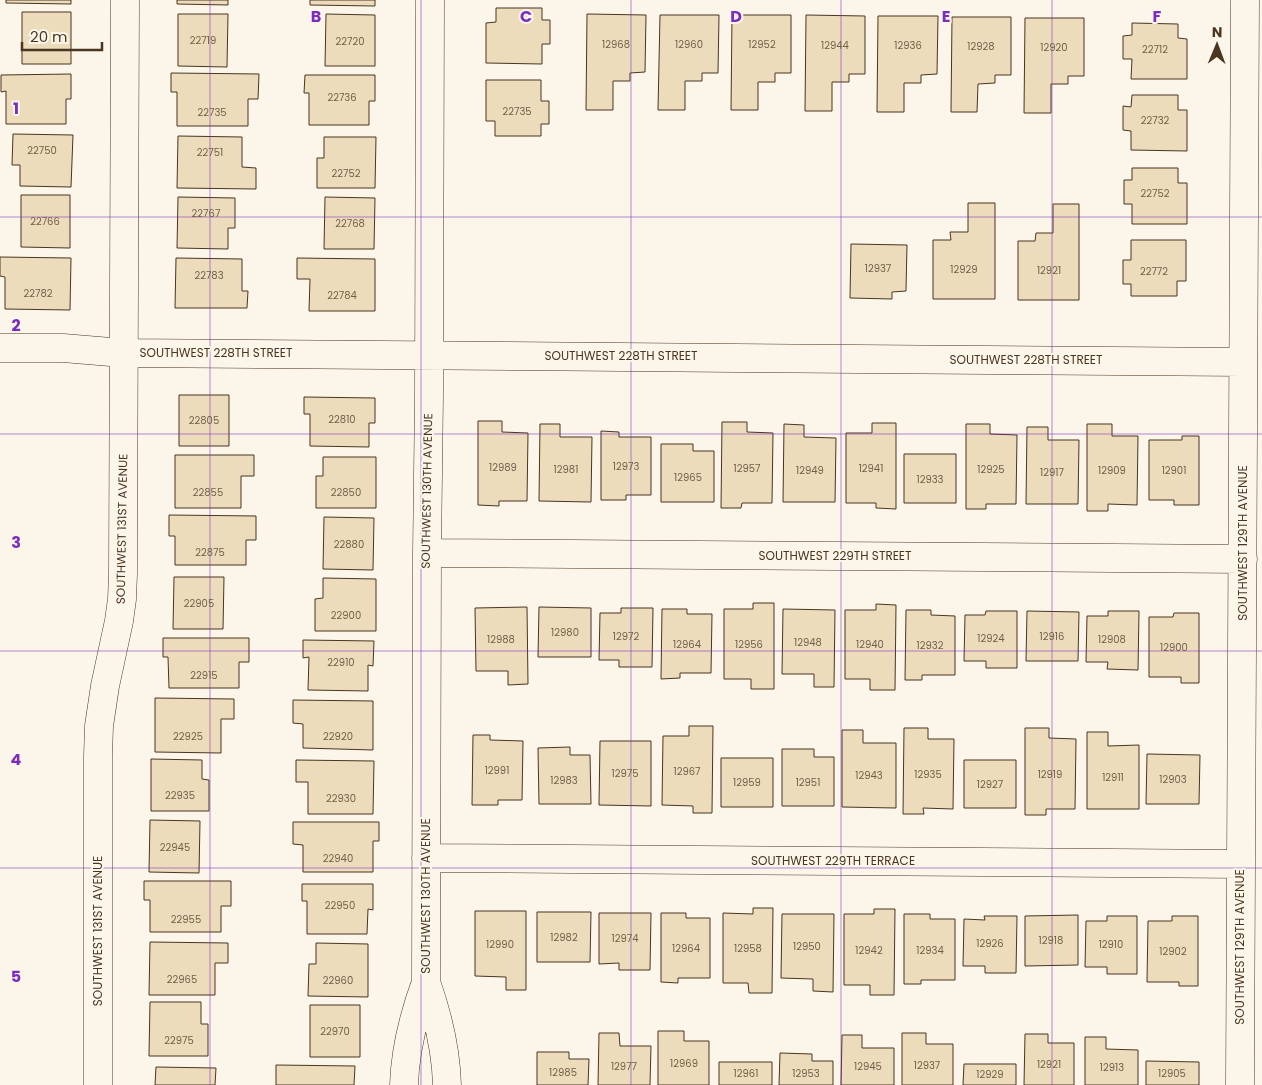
<svg xmlns="http://www.w3.org/2000/svg" width="1262" height="1085" font-family="Poppins,sans-serif">
  <style>
    .building { fill: #ecdcbc; stroke: #4a3520 }
    .lines { fill: none; stroke-linecap: round; stroke-linejoin: round }
    .minor-casing { stroke: #4a3520; stroke-width: 29 }
    .minor { stroke: #fbf6e9; stroke-width: 28 }
    .grid { fill: none; stroke: #7b2cbf; stroke-width: 1; stroke-opacity: 0.55 }
    .labels { text-anchor: middle; stroke-width: 4; stroke-linejoin: round; paint-order: stroke }
    .number-label { font-size: 10px; fill: #725f47 }
    .street-label { font-size: 12px; fill: #4a3520; stroke: #fbf6e9 }
    .grid-label { font-size: 16px; text-anchor: middle; font-weight: bold; fill: #7b2cbf; stroke: #fbf6e9; stroke-width: 4; stroke-linejoin: round; paint-order: stroke }
  </style>
  <rect width="100%" height="100%" fill="#fbf6e9"/>
  <path class="building" d="M6 0H71V4L6 3Z
    M177 0H228V5L177 4Z
    M310 0H375V6L310 5Z
    M496 8H542V20H550V44H542V64L486 63V23L496 22Z
    M22 12H71V64H22Z
    M178 14H228L227 67 178 66Z
    M326 14 375 15V66H325Z
    M587 14 646 15 645 72 630 73V81H613V110H586Z
    M660 15H719L718 73H702V81H685V110H658Z
    M732 15H791V73H775V82H758V110H731Z
    M806 15 865 16V74H849V82H832V111H805Z
    M878 16H938L937 74 921 75V83H904V112H877Z
    M952 17H1011V75H995V83L978 84 977 112H951Z
    M1025 18H1084V76H1068V84H1051V113H1024Z
    M1132 23 1178 24V38L1187 39V79H1131L1132 59H1123V36L1132 35Z
    M171 73 259 74 258 99H248V126H177V92H171Z
    M71 74V99H66V124H6V91L1 92V75Z
    M305 75H375V101H369V125H309V93H304Z
    M486 80H541V101H549V124H541V136H495V121H486Z
    M1132 95H1178V110H1187V151L1131 150V131L1123 130V106L1131 107Z
    M13 134 73 135 71 187 20 186V165H12Z
    M178 136 242 137V167L256 168V189L177 188Z
    M324 137H376L375 188H317V158H324Z
    M1132 168H1178V183H1187V224H1132V204H1124V180H1132Z
    M21 195H70V248L21 247Z
    M178 197 235 198V228H228V249L177 248Z
    M325 197 375 198 374 249H324Z
    M968 203H995V299H933V240H951L950 232H968Z
    M1053 204H1079V300H1018V241H1035L1036 233H1053Z
    M1131 240H1186V281H1177V296H1131V284H1123V260H1131Z
    M851 244 907 245 906 291 892 292V299L850 298Z
    M0 257 71 258 70 310 5 309V277L0 276Z
    M176 258 242 259V291H248L247 308H175Z
    M297 258 375 259V311H309L310 279H297Z
    M179 395H229V446H179Z
    M304 397 375 398V423H369V447L310 446V414H304Z
    M478 421H502V432L528 433 527 501H499V506L478 505Z
    M722 422H747V432L773 433 772 503H742L741 508H721Z
    M872 423H896V509L876 508V503H846V433H872Z
    M540 424H560V437H592L591 502 539 501Z
    M784 424 804 425V437L836 438 835 502H783Z
    M966 424H990V434L1017 435 1016 504H986V509H966Z
    M1087 424H1112V436H1138L1137 505 1108 504V511H1087Z
    M1027 427H1048V440H1079L1078 504H1026Z
    M601 431 619 432V437H651V495H626V500H601Z
    M1182 436H1199V505H1174V500H1149V440H1182Z
    M661 444H693V451H714V502H661Z
    M904 454H956V503H904Z
    M175 455H254V476H241V508H175Z
    M323 457H376V508H316V476H323Z
    M169 515 256 516V540H246V565H175V536H169Z
    M324 517 374 518 373 570 323 569Z
    M174 577H224L223 629H173Z
    M323 578 376 579V631H315V599L323 598Z
    M753 603H774V689H751V679H724V609H753Z
    M876 604 896 605 895 690H870V679H845V610H876Z
    M527 607 528 684 508 685V671H476L475 608Z
    M539 607 591 608V657H538Z
    M621 608H653L652 667H619V660H599L600 613H621Z
    M662 609H687V614H712L711 673H680V678L661 679Z
    M783 609 835 610 834 687H814V674H782Z
    M906 610H931V615L955 616V675H922V680H905Z
    M986 611H1017V668H986V661H964L965 615H985Z
    M1027 611 1079 612 1078 661H1026Z
    M1108 611H1139L1138 670 1107 669 1108 662H1086L1087 616H1108Z
    M1174 613H1199V683H1181V677H1149V617H1173Z
    M163 638H249V662H239V688H169L168 657H163Z
    M303 640 374 641 373 666 368 665V691L308 690 309 657 303 658Z
    M155 698 234 699V719H221V753L155 752Z
    M293 700 373 701V750L303 748V724L293 723Z
    M689 726H713L712 813H693V806L662 805 663 736H689Z
    M904 728H928V739H954L953 809 923 808 924 814H903Z
    M1025 728H1049V738L1076 739 1075 809H1046V815H1025Z
    M842 730H863V743H896V808L842 807Z
    M1087 732H1108V746L1139 745V809H1087Z
    M473 735H490V740L523 741 522 800H498V805H472Z
    M600 741H651V806L599 805Z
    M570 747V755H590L591 804H539L538 748Z
    M782 749H814V757H834V806H782Z
    M1147 754 1200 755 1199 804H1146Z
    M721 758H773V807H721Z
    M151 759 202 760V779L209 780V811H151Z
    M296 760 374 761 373 814H308V782H296Z
    M964 760H1016V808H964Z
    M150 820 200 821 199 873 149 872Z
    M293 822H379V841H373V872H303V845L293 844Z
    M144 881H231V906H221V932H150V900H144Z
    M302 884H373V910L368 909 367 934H307V901H302Z
    M753 908H773L772 993H749L748 983H723V913L753 914Z
    M874 909H895L894 995H870V985H844V914H874Z
    M475 911H526V990H506V977L475 976Z
    M537 912H591L590 962H537Z
    M599 913H651L650 970H619V963L599 964Z
    M661 913H686V918H710V978H678V983L661 982Z
    M782 914H834L833 992 813 991V979L781 978Z
    M904 914H930V919H955V980H921V984H904Z
    M1078 915V965L1025 966V916Z
    M984 916H1017L1016 973H985V966H963L964 919 985 920Z
    M1107 916H1137V974H1107V967H1085L1086 921H1107Z
    M1172 916H1198V986H1179V982H1147L1148 921H1172Z
    M150 942 228 943V963H215V995H149Z
    M316 943 368 944V997L308 996 309 964H316Z
    M150 1002H201V1024H208V1056H149Z
    M310 1005H360V1057H310Z
    M658 1031H684V1041H709V1085H658Z
    M599 1033H619L620 1046H651L650 1085H598Z
    M902 1033H926V1044H953V1085H902Z
    M1025 1034H1048V1043H1074V1085H1024Z
    M842 1035H862V1048H894V1085H841Z
    M1085 1037H1106V1049L1138 1050V1085H1085Z
    M537 1052H569V1059H589L588 1085H537Z
    M780 1053 812 1054V1061H833V1085H779Z
    M1146 1061 1199 1062V1085H1146Z
    M719 1062H772V1085H719Z
    M964 1064H1016V1085H963Z
    M276 1065 355 1066 354 1085H276Z
    M156 1067 216 1068 215 1085H155Z"/>
  <g class="lines">
    <g class="minor-casing">
      <path id="minor" d="M430 0 429 396 427 553 426 982C438 1016 446 1049 447 1085
        M0 348H63L123 353 1243 362
        M427 553 1243 559
        M426 858 1241 864
        M98 1085V756L99 726 105 686 119 621 122 599 123 574 125 0
        M404 1085C405 1050 414 1015 426 982
        M1240 1085 1245 0"/>
    </g>
    <use href="#minor" class="minor"/>
  </g>
  <path class="grid" d="M210 0V1085M421 0V1085M631 0V1085M841 0V1085M1052 0V1085M0 217H1262M0 434H1262M0 651H1262M0 868H1262"/>
  <g class="labels">
    <g class="number-label">
      <text x="203" y="44">22719</text>
      <text x="350" y="45">22720</text>
      <text x="616" y="48">12968</text>
      <text x="689" y="48">12960</text>
      <text x="762" y="48">12952</text>
      <text x="835" y="49">12944</text>
      <text x="908" y="49">12936</text>
      <text x="981" y="50">12928</text>
      <text x="1054" y="51">12920</text>
      <text x="1155" y="53">22712</text>
      <text x="342" y="101">22736</text>
      <text x="517" y="115">22735</text>
      <text x="212" y="116">22735</text>
      <text x="1155" y="124">22732</text>
      <text x="42" y="154">22750</text>
      <text x="210" y="156">22751</text>
      <text x="346" y="177">22752</text>
      <text x="1155" y="197">22752</text>
      <text x="206" y="217">22767</text>
      <text x="45" y="225">22766</text>
      <text x="350" y="227">22768</text>
      <text x="878" y="272">12937</text>
      <text x="964" y="273">12929</text>
      <text x="1049" y="274">12921</text>
      <text x="1154" y="275">22772</text>
      <text x="209" y="279">22783</text>
      <text x="38" y="297">22782</text>
      <text x="342" y="299">22784</text>
      <text x="342" y="423">22810</text>
      <text x="204" y="424">22805</text>
      <text x="626" y="470">12973</text>
      <text x="503" y="471">12989</text>
      <text x="747" y="472">12957</text>
      <text x="871" y="472">12941</text>
      <text x="566" y="473">12981</text>
      <text x="991" y="473">12925</text>
      <text x="810" y="474">12949</text>
      <text x="1112" y="474">12909</text>
      <text x="1174" y="474">12901</text>
      <text x="1052" y="476">12917</text>
      <text x="688" y="481">12965</text>
      <text x="930" y="483">12933</text>
      <text x="208" y="496">22855</text>
      <text x="346" y="496">22850</text>
      <text x="349" y="548">22880</text>
      <text x="210" y="556">22875</text>
      <text x="199" y="607">22905</text>
      <text x="346" y="619">22900</text>
      <text x="565" y="636">12980</text>
      <text x="626" y="640">12972</text>
      <text x="1052" y="640">12916</text>
      <text x="991" y="642">12924</text>
      <text x="501" y="643">12988</text>
      <text x="1112" y="643">12908</text>
      <text x="808" y="646">12948</text>
      <text x="687" y="648">12964</text>
      <text x="749" y="648">12956</text>
      <text x="870" y="648">12940</text>
      <text x="930" y="649">12932</text>
      <text x="1174" y="651">12900</text>
      <text x="341" y="666">22910</text>
      <text x="204" y="679">22915</text>
      <text x="188" y="740">22925</text>
      <text x="338" y="740">22920</text>
      <text x="497" y="774">12991</text>
      <text x="687" y="775">12967</text>
      <text x="625" y="777">12975</text>
      <text x="928" y="778">12935</text>
      <text x="1050" y="778">12919</text>
      <text x="869" y="779">12943</text>
      <text x="1113" y="781">12911</text>
      <text x="1173" y="783">12903</text>
      <text x="564" y="784">12983</text>
      <text x="747" y="786">12959</text>
      <text x="808" y="786">12951</text>
      <text x="990" y="788">12927</text>
      <text x="180" y="799">22935</text>
      <text x="341" y="802">22930</text>
      <text x="175" y="851">22945</text>
      <text x="338" y="862">22940</text>
      <text x="340" y="909">22950</text>
      <text x="186" y="923">22955</text>
      <text x="564" y="941">12982</text>
      <text x="625" y="942">12974</text>
      <text x="1051" y="944">12918</text>
      <text x="990" y="947">12926</text>
      <text x="500" y="948">12990</text>
      <text x="1111" y="948">12910</text>
      <text x="807" y="950">12950</text>
      <text x="686" y="952">12964</text>
      <text x="748" y="952">12958</text>
      <text x="869" y="954">12942</text>
      <text x="930" y="954">12934</text>
      <text x="1173" y="955">12902</text>
      <text x="182" y="983">22965</text>
      <text x="338" y="984">22960</text>
      <text x="335" y="1035">22970</text>
      <text x="179" y="1044">22975</text>
      <text x="684" y="1067">12969</text>
      <text x="1049" y="1068">12921</text>
      <text x="927" y="1069">12937</text>
      <text x="624" y="1070">12977</text>
      <text x="868" y="1070">12945</text>
      <text x="1112" y="1071">12913</text>
      <text x="563" y="1076">12985</text>
      <text x="746" y="1077">12961</text>
      <text x="806" y="1077">12953</text>
      <text x="1172" y="1077">12905</text>
      <text x="990" y="1078">12929</text>
    </g>
    <g class="street-label">
      <text x="216" y="357">SOUTHWEST 228TH STREET</text>
      <text x="621" y="360">SOUTHWEST 228TH STREET</text>
      <text x="1026" y="364">SOUTHWEST 228TH STREET</text>
      <text transform="translate(427 491) rotate(-89)" y="4">SOUTHWEST 130TH AVENUE</text>
      <text transform="translate(122 529) rotate(-89)" y="4">SOUTHWEST 131ST AVENUE</text>
      <text transform="translate(1243 543) rotate(-90)" y="4">SOUTHWEST 129TH AVENUE</text>
      <text x="835" y="560">SOUTHWEST 229TH STREET</text>
      <text x="833" y="865">SOUTHWEST 229TH TERRACE</text>
      <text transform="translate(426 896) rotate(-90)" y="4">SOUTHWEST 130TH AVENUE</text>
      <text transform="translate(98 931) rotate(-90)" y="4">SOUTHWEST 131ST AVENUE</text>
      <text transform="translate(1240 947) rotate(-90)" y="4">SOUTHWEST 129TH AVENUE</text>
    </g>
  </g>
  <g class="grid-label">
    <text x="316" y="22">B</text>
    <text x="526" y="22">C</text>
    <text x="736" y="22">D</text>
    <text x="946" y="22">E</text>
    <text x="1157" y="22">F</text>
    <text x="16" y="114">1</text>
    <text x="16" y="331">2</text>
    <text x="16" y="548">3</text>
    <text x="16" y="765">4</text>
    <text x="16" y="982">5</text>
  </g>
  <g transform="translate(1217 45) rotate(1)" stroke="#fbf6e9" stroke-width="4" paint-order="stroke">
  <path d="M0-4L9 19L0 12L-9 19Z" fill="#4a3520"/>
  <text y="-8" font-size="14" font-weight="bold" text-anchor="middle" fill="#4a3520">N</text>
  </g>
  <path d="M22 42v8h80v-8" fill="none" stroke="#4a3520" stroke-width="2.5"/>
  <text x="30" y="42" font-size="15" fill="#4a3520" stroke="#fbf6e9" stroke-width="4" paint-order="stroke">20 m</text>
</svg>
